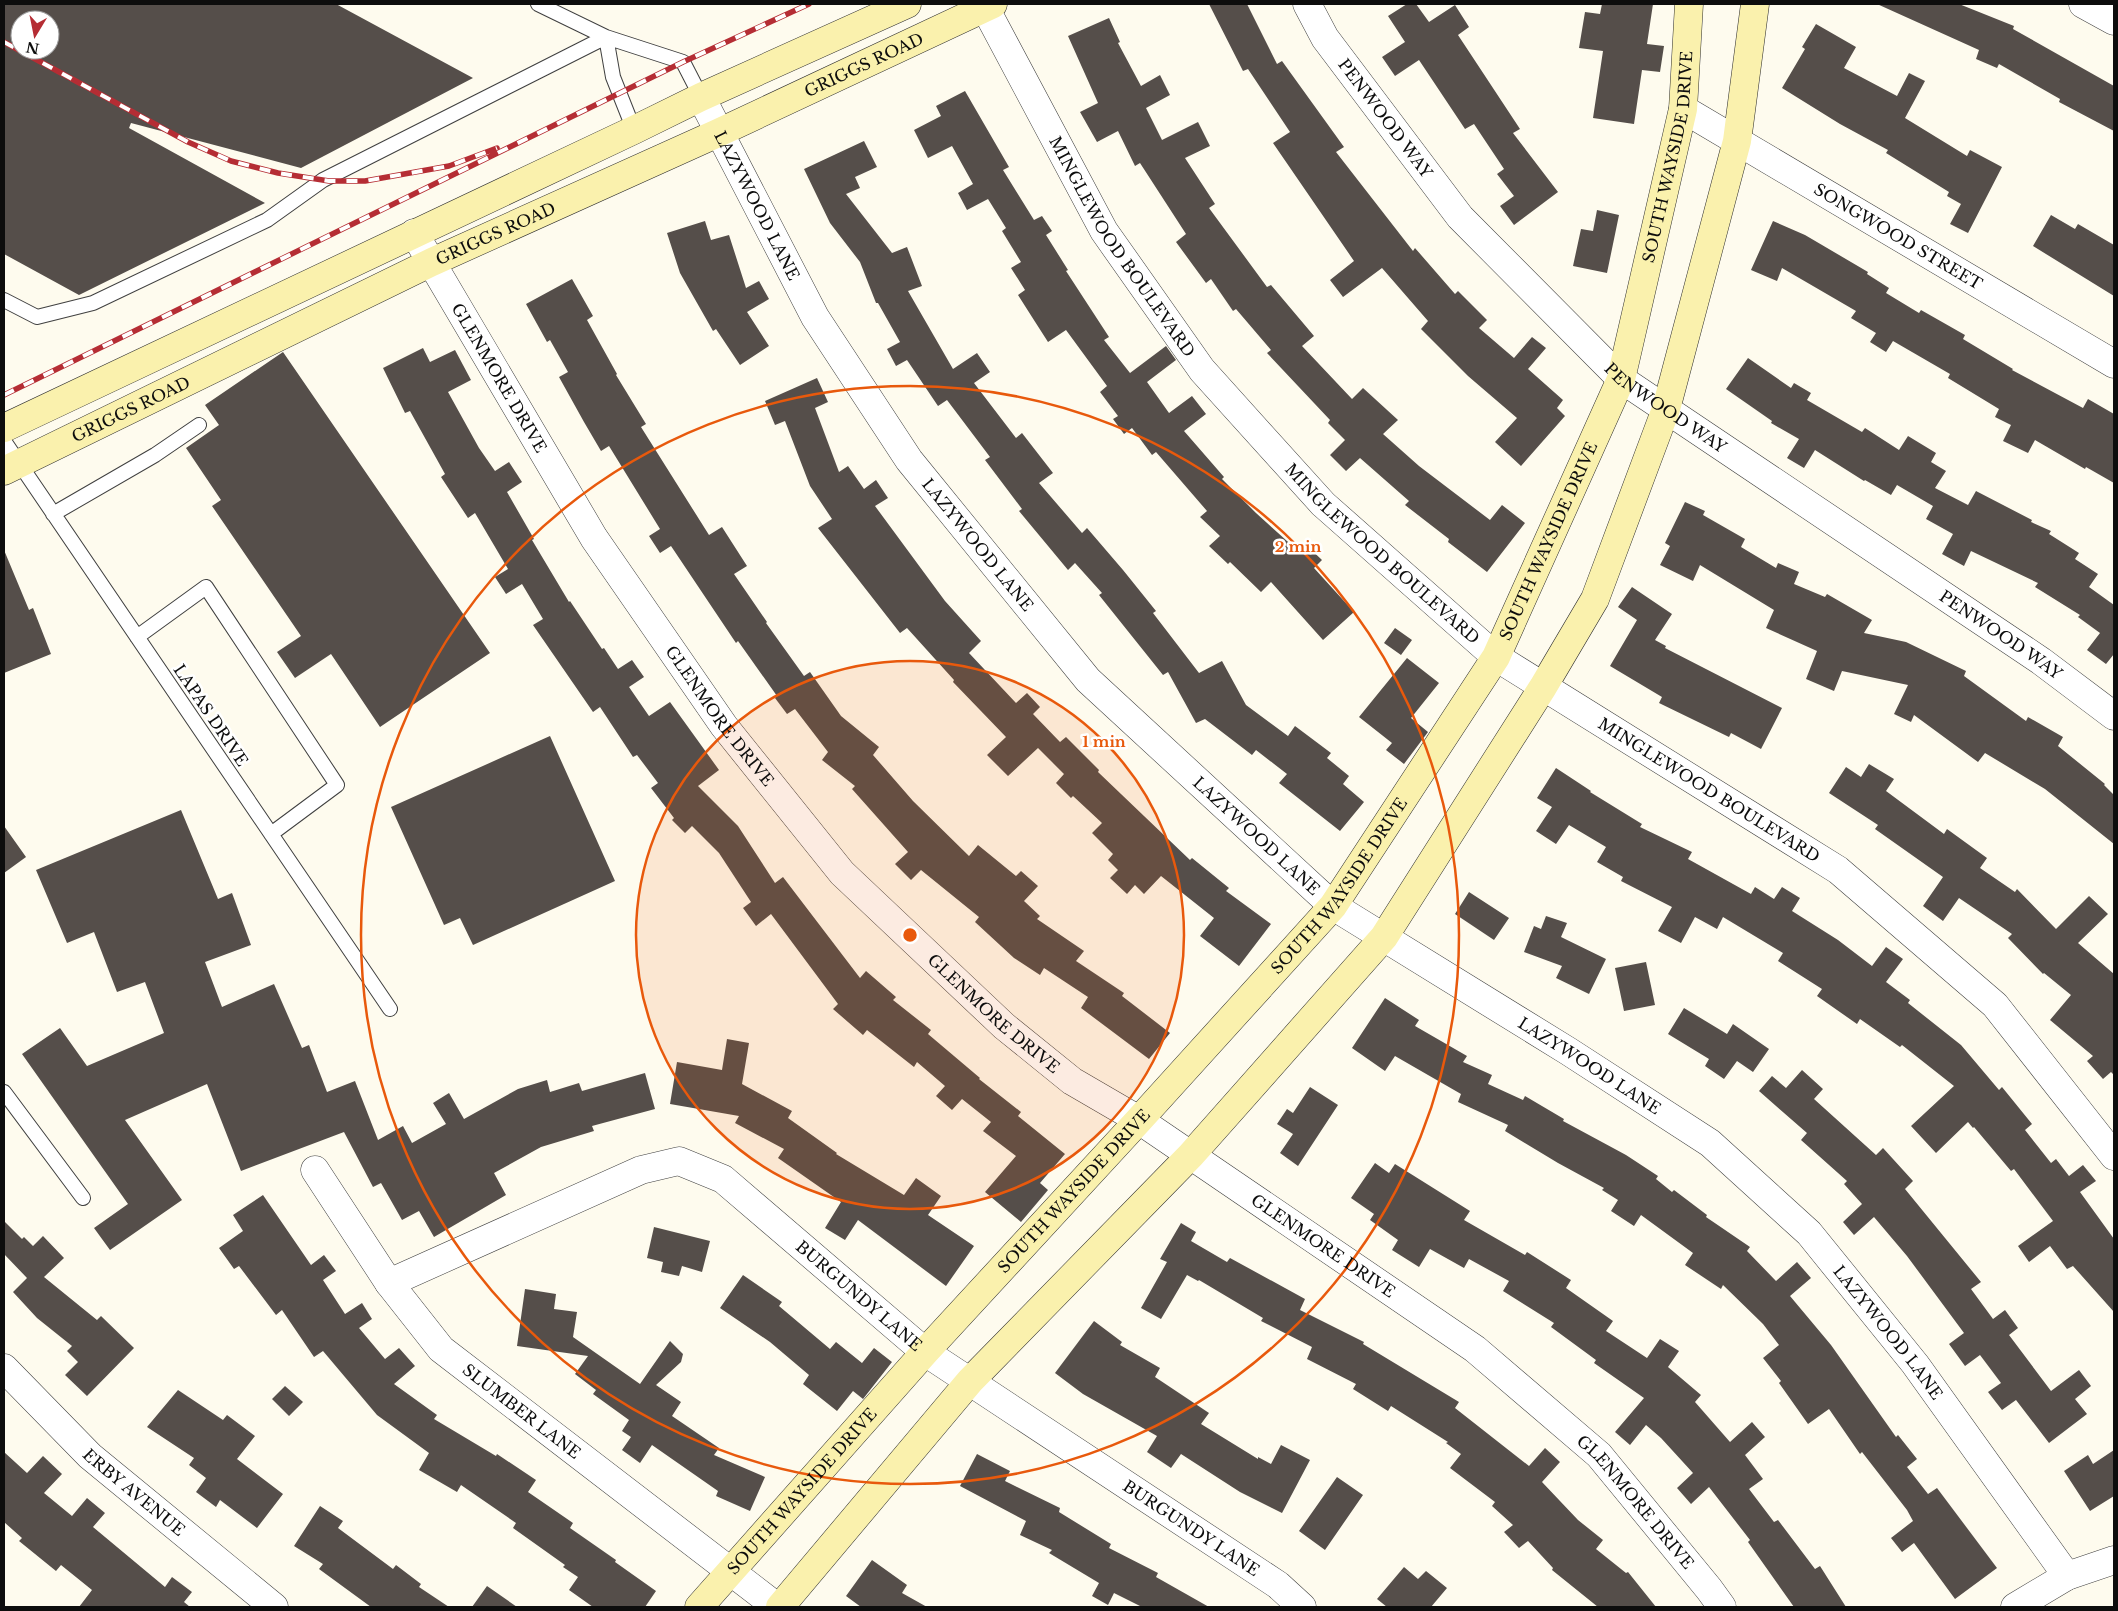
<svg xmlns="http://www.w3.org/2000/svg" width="2118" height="1611" font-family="'Libre Baskerville',serif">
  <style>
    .building { fill: #554e4a; fill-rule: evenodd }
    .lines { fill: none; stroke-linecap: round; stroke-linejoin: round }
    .service-casing { stroke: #404040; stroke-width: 16 }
    .minor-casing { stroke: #404040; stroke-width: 29 }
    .secondary-casing { stroke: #2f2f2f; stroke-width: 29 }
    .service { stroke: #fff; stroke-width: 14 }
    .minor { stroke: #fff; stroke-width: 28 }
    .secondary { stroke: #faf1ad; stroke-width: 28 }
    .rail-casing { stroke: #b52d34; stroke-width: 5.5 }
    .rail { stroke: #fff; stroke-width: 4; stroke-dasharray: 11; stroke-linecap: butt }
    .ring { fill: none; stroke: #e8590c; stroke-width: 2.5 }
    .labels { text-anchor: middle; stroke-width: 5; stroke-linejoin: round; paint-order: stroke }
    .street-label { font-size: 16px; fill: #0d0d0d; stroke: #fff }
    .centre { fill: #e8590c; stroke: #fff; stroke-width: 2.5 }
    .ring-label { font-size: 15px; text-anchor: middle; font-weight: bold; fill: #e8590c; stroke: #fff; stroke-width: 5; stroke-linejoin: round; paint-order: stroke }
  </style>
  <rect width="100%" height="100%" fill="#fefbee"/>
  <path class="building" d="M4 4H336L473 78 301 168 131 123 129 128 265 203 79 295 4 254ZM20 20H50V50H20Z
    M1209 4H1247L1277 64 1282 61 1344 147 1336 152 1413 251 1415 248 1455 294 1458 291 1487 320 1479 328 1514 358 1532 337 1546 348 1528 369 1563 400 1557 408 1565 416 1521 466 1495 442 1517 418 1468 376 1421 329 1428 321 1382 268 1343 297 1330 280 1354 261 1273 143 1290 132 1248 69 1243 71Z
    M1407 4H1416L1429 22 1455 5 1469 27 1458 35 1520 129 1513 133 1558 192 1514 225 1500 206 1514 196 1497 174 1504 169 1474 124 1465 129 1419 60 1395 76 1382 57 1405 42 1388 16Z
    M1602 4H1653L1647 44 1664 46 1660 72 1642 70 1634 124 1593 118 1603 51 1579 48 1585 12 1600 14Z
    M1877 4H1959L2014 26 2013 29 2114 86V131L2059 102 2060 99 1999 64 1997 68 1976 59 1979 50Z
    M1109 18 1120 42 1118 43 1141 86 1160 75 1170 95 1146 108 1162 140 1198 122 1210 146 1185 158 1215 204 1209 208 1267 287 1271 285 1314 336 1302 346 1352 399 1363 388 1398 420 1383 434 1419 466 1490 520 1502 505 1525 523 1487 572 1448 542 1449 539 1405 505 1409 501 1360 458 1346 471 1330 455 1345 440 1328 423 1330 420 1267 353 1271 350 1236 309 1233 311 1211 279 1206 283 1176 242 1186 234 1140 163 1135 166 1118 131 1097 142 1080 112 1098 103 1068 36Z
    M1816 24 1856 47 1844 68 1897 96 1909 73 1925 81 1905 118 1967 156 1970 150 2002 167 1968 233 1950 224 1961 204 1947 196 1949 192 1886 153 1888 150 1840 124 1782 88 1805 49 1802 47Z
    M965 91 1009 167 1003 170 1034 220 1042 216 1052 231 1046 235 1068 270 1066 271 1109 337 1104 340 1130 373 1166 346 1176 360 1147 382 1169 413 1192 396 1206 414 1184 431 1224 477 1222 479 1256 513 1297 550 1304 543 1322 560 1314 568 1354 612 1323 640 1271 582 1261 592 1230 562 1228 564 1209 546 1220 536 1200 517 1207 511 1156 452 1152 455 1132 428 1124 434 1113 419 1118 416 1100 392 1107 386 1066 330 1048 342 1032 317 1018 295 1025 290 1011 268 1021 262 1002 231 1006 228 988 199 967 210 958 193 973 184 952 146 928 158 914 130 941 116 936 106Z
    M864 141 877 167 855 177 860 188 846 194 892 253 907 247 922 286 908 291 953 369 977 353 990 372 974 383 1016 438 1022 433 1053 473 1039 483 1082 533 1087 528 1123 570 1156 611 1153 613 1199 673 1222 661 1246 705 1288 736 1295 726 1331 753 1327 758 1349 776 1343 784 1364 802 1340 831 1279 783 1287 774 1256 750 1252 755 1205 719 1196 723 1168 672 1163 675 1099 595 1102 593 1075 563 1068 570 1019 511 1022 509 985 460 990 457 947 400 938 406 907 360 896 366 887 349 900 342 878 303H876L860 262 830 223 804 169Z
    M1597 210 1619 215 1607 273 1573 266 1581 229 1593 231Z
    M2051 215 2075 229 2078 224 2114 245V296L2033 246Z
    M705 221 711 240 729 235 746 288 759 281 769 299 747 312 769 346 740 365 716 329 713 331 680 273 667 233Z
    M1773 221 1805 235 1868 272 1867 274 1889 288 1886 293 1919 313 1921 310 1965 335 1963 339 2013 369 2012 370 2083 408 2088 399 2114 414V483L2086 467 2085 469 2035 440 2028 453 2003 441 2011 425 1995 417 1999 409 1948 378 1950 374 1893 341 1886 352 1870 342 1876 333 1851 318 1856 311 1782 268 1777 281 1751 270Z
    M572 279 593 316 587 320 617 374 616 375 646 424 641 427 709 535 722 527 747 566 734 574 767 622 766 623 804 676 810 672 841 716 879 747 873 755 913 801 969 856 978 845 1016 876 1021 871 1038 886 1024 901 1040 916 1037 919 1084 951 1076 961 1124 993 1122 996 1170 1033 1149 1059 1081 1008 1088 997 1044 968 1040 975 1014 958 975 922 979 917 921 870 911 880 895 864 908 852 852 789 855 786 822 760 828 752 795 709 787 714 775 698 777 696 738 641 736 643 671 546 660 553 649 536 660 529 609 446 601 451 584 422 559 377 568 372 550 340 547 342 526 304Z
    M423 348 430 362 455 350 471 380 448 392 479 448 495 471 509 462 522 482 507 492 534 539 532 540 569 602 570 601 602 649 604 648 618 669 632 660 644 677 629 687 649 716 670 702 719 770 698 786 738 826 775 883 783 877 860 978 866 971 896 997 893 1000 931 1030 928 1034 980 1078 979 1079 1021 1112 1018 1116 1065 1154 1040 1183 1048 1190 1021 1222 985 1192 1016 1156 983 1131 991 1122 962 1099 952 1110 936 1096 945 1086 917 1062 914 1067 867 1030 863 1035 833 1009 838 1004 771 914 756 926 743 908 751 902 719 853 692 826 685 833 672 820 674 818 651 788 658 783 637 755 633 757 600 707 593 712 533 625 543 619 522 584 506 594 495 577 508 569 475 513 468 518 441 477 445 474 410 411 405 413 383 368Z
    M283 352 490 653 380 727 331 654 295 678 277 652 301 636 212 506 221 500 186 448 219 425 205 405Z
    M1748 358 1791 388 1794 383 1811 393 1807 400 1862 432 1865 428 1899 450 1908 436 1936 453 1931 462 1946 471 1935 488 1968 505 1976 491 2032 520 2031 522 2051 531 2049 534 2079 553 2075 559 2098 574 2089 587 2114 605V654L2106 664 2087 650 2100 633 2078 617 2080 615 2035 587 2038 583 1971 551 1964 566 1942 554 1953 534 1926 519 1933 506 1897 485 1891 495 1865 480 1864 481 1815 450 1804 468 1787 458 1799 439 1771 423 1772 421 1726 389Z
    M817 378 828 402 815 408 839 472 848 466 864 489 876 480 888 498 875 506 945 601 981 641 969 653 1016 703 1027 693 1040 707 1033 714 1060 742 1066 737 1099 770 1098 772 1190 860 1192 858 1229 888 1226 891 1271 924 1239 966 1200 936 1214 918 1161 876 1144 894 1135 885 1127 894 1110 878 1118 870 1108 860 1113 854 1092 833 1102 823 1073 796 1071 798 1056 783 1064 774 1038 748 1008 776 987 755 1006 737 953 682 954 680 907 628 900 633 818 528 832 519 810 486 785 421 775 425 765 401Z
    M1685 502 1705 511 1703 515 1745 539 1741 547 1776 568 1778 563 1799 572 1794 584 1825 597 1827 594 1872 620 1864 633 1906 642 1966 671 1964 676 2026 721 2028 717 2063 737 2058 746 2105 784 2104 785 2114 795V844L2045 789 1985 753 1978 762 1914 715 1911 722 1894 714 1908 685 1842 671 1834 691 1806 679 1817 651 1766 628 1774 610 1700 565 1693 581 1660 565 1670 546 1665 543Z
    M4 550 29 610 33 608 51 654 4 673Z
    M1632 587 1672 614 1655 640 1666 646 1665 648 1782 708 1761 749 1731 733 1729 737 1659 703 1662 697 1610 666 1637 620 1618 607Z
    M1395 628 1412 640 1401 655 1384 643Z
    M1407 658 1439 683 1411 718 1428 732 1404 764 1386 750 1392 743 1359 717Z
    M550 736 615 881 473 945 460 918 444 925 391 807Z
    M1869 764 1894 779 1886 791 1944 834 1947 829 1987 858 1980 868 2015 892 2017 889 2056 929 2089 896 2108 914 2078 943 2114 974V1075L2111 1072 2103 1079 2087 1061 2093 1056 2050 1020 2071 995 2044 973 2043 974 2008 938 2012 934 1959 898 1943 921 1923 906 1943 877 1875 829 1878 825 1829 793 1846 767 1861 777Z
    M1556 768 1591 791 1590 792 1642 824 1640 827 1692 852 1688 859 1751 894 1755 887 1774 899 1782 887 1800 898 1792 911 1838 940 1872 966 1886 947 1903 959 1886 982 1910 1000 1908 1003 1961 1045 1999 1090 2002 1087 2032 1124 2025 1130 2051 1163 2056 1159 2069 1176 2083 1165 2096 1181 2080 1192 2114 1239V1312L2073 1266 2067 1269 2050 1246 2029 1262 2018 1246 2053 1221 2014 1169 2011 1171 1974 1127 1973 1128 1968 1122 1936 1153 1911 1126 1954 1086 1902 1045 1900 1047 1860 1019 1857 1024 1817 996 1822 989 1778 961 1783 953 1723 917 1717 929 1695 917 1681 943 1658 931 1672 907 1621 881 1623 877 1597 862 1606 847 1569 825 1556 844 1536 831 1552 807 1537 798Z
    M181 810 218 899 232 893 251 945 205 962 222 1007 274 984 302 1048 309 1045 327 1092 355 1081 378 1140 403 1126 412 1143 446 1124 433 1103 449 1093 464 1119 518 1089 547 1080 550 1092 579 1083 582 1091 645 1073 655 1109 592 1126 594 1131 541 1147 494 1173 506 1195 434 1237 419 1211 402 1220 381 1183 373 1187 344 1132 241 1171 207 1084 125 1120 182 1200 110 1250 94 1228 128 1204 22 1054 60 1028 87 1066 164 1033 145 982 117 992 94 932 67 943 36 870Z
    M4 826 26 857 4 873Z
    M1469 892 1509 918 1494 940 1455 914Z
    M1546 916 1567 923 1561 937 1606 959 1589 994 1556 978 1562 966 1524 952 1534 926 1541 929Z
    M1646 962 1655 1005 1624 1011 1615 968Z
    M1385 998 1419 1020 1415 1026 1467 1056 1463 1062 1492 1075 1488 1084 1523 1100 1525 1096 1564 1119 1563 1121 1626 1155 1658 1176 1656 1179 1672 1192 1674 1190 1707 1215 1706 1217 1750 1247 1747 1251 1776 1281 1797 1262 1811 1278 1790 1296 1831 1345 1896 1437 1898 1435 1917 1459 1907 1467 1928 1494 1937 1488 1997 1568 1955 1599 1914 1543 1902 1552 1891 1538 1913 1521 1907 1510 1862 1452 1860 1454 1829 1409 1808 1424 1779 1383 1781 1381 1763 1358 1779 1345 1763 1324 1723 1285 1721 1289 1685 1265 1693 1253 1641 1215 1634 1226 1611 1211 1618 1200 1602 1190 1604 1188 1558 1163 1505 1131 1508 1125 1458 1102 1461 1094 1395 1056 1385 1071 1352 1048Z
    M1684 1008 1727 1034 1733 1024 1769 1049 1753 1072 1737 1061 1724 1079 1705 1066 1709 1059 1668 1034Z
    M727 1039 749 1043 742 1084 792 1111 788 1118 837 1153 836 1154 904 1195 916 1178 941 1196 928 1215 974 1246 946 1286 858 1220 845 1240 825 1228 841 1202 778 1158 784 1149 735 1123 739 1116 670 1104 677 1062 722 1070Z
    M1802 1070 1823 1089 1814 1099 1876 1155 1883 1148 1913 1181 1905 1189 1981 1282 1971 1289 1993 1319 2005 1310 2018 1328 2009 1335 2051 1391 2079 1370 2091 1386 2075 1399 2087 1414 2049 1443 2016 1400 2002 1410 1988 1392 2001 1383 1980 1355 1965 1366 1949 1344 1964 1333 1907 1256 1874 1217 1854 1235 1843 1222 1862 1204 1844 1184 1847 1181 1801 1140 1807 1133 1759 1091 1772 1076 1786 1088Z
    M1310 1087 1338 1105 1298 1166 1280 1153 1293 1134 1277 1124 1287 1109 1293 1113Z
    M1375 1163 1389 1173 1395 1164 1470 1211 1464 1220 1525 1255 1527 1252 1571 1280 1566 1288 1613 1321 1606 1331 1647 1358 1660 1339 1679 1351 1668 1367 1701 1395 1695 1402 1730 1442 1752 1422 1765 1437 1745 1455 1763 1479 1749 1489 1774 1522 1778 1520 1815 1569 1820 1566 1846 1607H1794L1748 1542 1750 1540 1709 1487 1691 1504 1677 1488 1693 1473 1661 1438 1646 1425 1630 1445 1615 1432 1644 1398 1594 1363 1596 1360 1551 1327 1554 1323 1503 1291 1509 1281 1469 1259 1464 1268 1430 1249 1419 1267 1392 1250 1398 1240 1370 1220 1374 1214 1351 1198Z
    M263 1195 311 1265 324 1255 336 1271 323 1280 345 1314 362 1303 372 1319 359 1328 385 1359 399 1348 415 1366 394 1384 437 1415 434 1419 496 1456 497 1454 536 1480 528 1492 573 1523 570 1528 616 1560 615 1562 656 1591 645 1607H593L569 1590 578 1577 563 1567 565 1565 513 1528 516 1523 461 1485 457 1492 419 1470 429 1453 377 1415 323 1351 314 1357 282 1310 276 1315 239 1266 234 1269 219 1248 243 1231 233 1215Z
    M4 1221 22 1239 24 1237 33 1246 43 1236 64 1258 44 1277 97 1320 101 1316 134 1348 87 1396 65 1375 78 1362 67 1351 72 1346 37 1318 13 1292 27 1278 4 1254Z
    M1181 1223 1196 1232 1191 1241 1227 1262 1230 1258 1305 1299 1300 1310 1364 1342 1363 1344 1459 1402 1455 1408 1529 1466 1545 1448 1560 1462 1542 1482 1578 1520 1603 1540 1596 1549 1626 1573 1628 1572 1656 1607H1598L1552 1570 1553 1568 1528 1541 1519 1548 1504 1532 1513 1525 1492 1506 1495 1502 1450 1468 1461 1454 1446 1443 1448 1442 1391 1406 1388 1411 1353 1389 1356 1384 1307 1359 1312 1347 1261 1321 1263 1318 1199 1280 1198 1281 1187 1275 1161 1319 1141 1308 1167 1262 1160 1259Z
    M654 1227 710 1241 702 1272 682 1266 679 1276 661 1272 663 1262 647 1258Z
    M743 1275 782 1302 779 1306 830 1349 836 1342 862 1363 874 1348 892 1362 863 1399 853 1391 837 1411 803 1384 809 1375 770 1342 720 1308Z
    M525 1289 556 1294 554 1309 577 1312 573 1337 640 1384 670 1341 683 1354 681 1362 656 1385 681 1402 672 1416 719 1448 714 1455 765 1477 750 1511 716 1496 718 1491 652 1445 640 1463 622 1450 631 1437 622 1431 629 1420 593 1394 596 1390 575 1374 588 1356 517 1346Z
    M1094 1321 1122 1342 1120 1345 1160 1368 1155 1377 1209 1413 1201 1424 1258 1459V1457L1271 1464 1281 1445 1310 1460 1282 1513 1240 1492 1181 1454 1171 1468 1147 1452 1157 1436 1083 1394 1055 1373Z
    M285 1386 303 1402 289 1416 272 1399Z
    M178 1390 223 1420 227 1415 255 1436 237 1459 283 1494 257 1528 220 1500 216 1507 196 1492 206 1478 189 1465 194 1458 147 1427Z
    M2114 1450V1496L2090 1511 2064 1471 2088 1455 2093 1464Z
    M4 1452 27 1473 43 1456 62 1474 44 1493 72 1516 87 1498 105 1513 93 1527 165 1587 172 1577 192 1592 184 1602 190 1607H79L92 1590 61 1565 56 1571 19 1541 22 1538 4 1522Z
    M977 1454 1010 1471 1005 1481 1060 1508 1059 1512 1111 1544 1109 1548 1158 1573 1156 1577 1209 1607H1142L1114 1593 1108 1605 1092 1596 1099 1583 1049 1553 1052 1550 1020 1535 1026 1521 960 1486Z
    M1337 1477 1363 1495 1325 1550 1299 1531Z
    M320 1506 343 1521 338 1528 393 1569 396 1565 421 1584 419 1587 449 1607H371L319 1569 323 1564 294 1546Z
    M872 1560 907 1585 902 1593 927 1607H861L846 1596Z
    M1404 1567 1418 1579 1426 1571 1447 1588 1431 1607H1387L1377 1599Z
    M487 1586 517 1607H472Z"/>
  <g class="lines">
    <g class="service-casing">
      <path id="service" d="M538 4 606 37 683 62 701 97
        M4 300 37 317 93 303 267 220 323 180 606 37 613 77 634 130
        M4 441 390 1009
        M53 514 155 455 199 425
        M137 637 206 587 337 785 271 834
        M4 1092 83 1198"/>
    </g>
    <g class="minor-casing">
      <g id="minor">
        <path id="s1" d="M983 4 1104 231 1202 370 1323 504 1496 657 1838 870 1995 1005 2114 1156"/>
        <path id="s2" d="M1307 4 1325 38 1460 217 1621 379 2041 661 2114 716"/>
        <path d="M2083 4 2114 21"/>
        <path id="s3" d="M701 97 815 317 909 460 1088 680 1333 906 1568 1051 1710 1143 1809 1233 1915 1364 2067 1576"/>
        <path id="s4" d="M1683 109 2114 364"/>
        <path id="s5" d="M414 233 594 538 724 726 842 873 1004 1026 1072 1081 1139 1120 1475 1349 1599 1455 1709 1589 1722 1607"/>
        <path id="s6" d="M315 1170 389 1283 441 1349 777 1607"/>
        <path id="s7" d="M389 1283 641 1170 679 1161 723 1179 925 1352 1278 1585 1302 1607"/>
        <path id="s8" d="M4 1368 90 1456 274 1607"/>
        <path d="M2015 1607 2067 1576 2114 1560"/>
      </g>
    </g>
    <g class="secondary-casing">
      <g id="secondary">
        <path d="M4 428 634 130 701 97 907 4"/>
        <path id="s9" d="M4 471 432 262 718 133 993 4"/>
        <path id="s10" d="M699 1607 925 1352 1139 1120 1333 906 1496 657 1621 379 1683 109 1689 4"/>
        <path d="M780 1607 970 1381 1191 1155 1384 937 1543 687 1595 599 1666 409 1737 141 1755 4"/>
      </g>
    </g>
    <use href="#service" class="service"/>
    <use href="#minor" class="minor"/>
    <use href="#secondary" class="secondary"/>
    <g class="rail-casing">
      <path id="rail" d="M4 42 188 142 231 161 278 173 329 181H365L449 166 497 148
        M4 395 683 62 809 4"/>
    </g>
    <use href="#rail" class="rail"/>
  </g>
  <circle cx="910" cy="935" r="274" fill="#e8590c" fill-opacity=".12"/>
  <g class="ring">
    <circle cx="910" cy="935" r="274"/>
    <circle cx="910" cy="935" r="549"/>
  </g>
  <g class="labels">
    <g class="street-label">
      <text dy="6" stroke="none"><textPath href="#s9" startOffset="951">GRIGGS ROAD</textPath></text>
      <text dy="6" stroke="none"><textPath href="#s2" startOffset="139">PENWOOD WAY</textPath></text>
      <text dy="6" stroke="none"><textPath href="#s10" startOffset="1775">SOUTH WAYSIDE DRIVE</textPath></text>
      <text dy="6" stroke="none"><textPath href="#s3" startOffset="122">LAZYWOOD LANE</textPath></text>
      <text dy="6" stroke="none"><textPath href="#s9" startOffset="546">GRIGGS ROAD</textPath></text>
      <text dy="6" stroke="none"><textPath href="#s4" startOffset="250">SONGWOOD STREET</textPath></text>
      <text dy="6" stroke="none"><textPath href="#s1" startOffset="280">MINGLEWOOD BOULEVARD</textPath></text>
      <text dy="6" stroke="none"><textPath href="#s5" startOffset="168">GLENMORE DRIVE</textPath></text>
      <text dy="6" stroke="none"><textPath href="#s2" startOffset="544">PENWOOD WAY</textPath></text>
      <text dy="6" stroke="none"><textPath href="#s9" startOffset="141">GRIGGS ROAD</textPath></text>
      <text dy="6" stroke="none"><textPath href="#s10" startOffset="1370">SOUTH WAYSIDE DRIVE</textPath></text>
      <text dy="6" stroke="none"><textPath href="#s3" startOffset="528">LAZYWOOD LANE</textPath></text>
      <text dy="6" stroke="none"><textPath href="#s1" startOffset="685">MINGLEWOOD BOULEVARD</textPath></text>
      <text dy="6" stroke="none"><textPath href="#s2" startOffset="949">PENWOOD WAY</textPath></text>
      <text transform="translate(211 715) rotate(56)" y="6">LAPAS DRIVE</text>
      <text dy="6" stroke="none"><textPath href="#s5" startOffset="572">GLENMORE DRIVE</textPath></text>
      <text dy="6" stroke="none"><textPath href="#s1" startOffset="1090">MINGLEWOOD BOULEVARD</textPath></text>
      <text dy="6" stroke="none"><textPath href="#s3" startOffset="932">LAZYWOOD LANE</textPath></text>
      <text dy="6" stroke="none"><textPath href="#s10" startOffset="965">SOUTH WAYSIDE DRIVE</textPath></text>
      <text dy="6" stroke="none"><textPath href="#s5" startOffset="978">GLENMORE DRIVE</textPath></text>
      <text dy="6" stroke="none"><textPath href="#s3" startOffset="1338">LAZYWOOD LANE</textPath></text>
      <text dy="6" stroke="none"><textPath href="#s10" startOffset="560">SOUTH WAYSIDE DRIVE</textPath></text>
      <text dy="6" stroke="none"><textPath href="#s5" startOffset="1382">GLENMORE DRIVE</textPath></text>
      <text dy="6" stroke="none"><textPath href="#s7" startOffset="542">BURGUNDY LANE</textPath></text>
      <text dy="6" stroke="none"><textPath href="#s3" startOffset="1742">LAZYWOOD LANE</textPath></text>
      <text dy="6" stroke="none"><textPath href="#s6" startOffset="321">SLUMBER LANE</textPath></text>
      <text dy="6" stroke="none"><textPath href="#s10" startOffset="155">SOUTH WAYSIDE DRIVE</textPath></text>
      <text dy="6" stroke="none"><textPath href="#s8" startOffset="180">ERBY AVENUE</textPath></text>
      <text dy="6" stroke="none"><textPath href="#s5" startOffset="1788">GLENMORE DRIVE</textPath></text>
      <text dy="6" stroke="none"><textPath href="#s7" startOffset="948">BURGUNDY LANE</textPath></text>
    </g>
  </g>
  <circle cx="910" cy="935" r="8" class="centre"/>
  <g class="ring-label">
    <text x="1298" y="552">2 min</text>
    <text x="1104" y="747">1 min</text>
  </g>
  <rect width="2118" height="1611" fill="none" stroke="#0d0d0d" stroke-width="10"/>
  <g transform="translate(35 35) rotate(190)"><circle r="24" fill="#ffffff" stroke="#9e9e9e"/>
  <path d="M0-4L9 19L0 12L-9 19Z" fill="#b52d34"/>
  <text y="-8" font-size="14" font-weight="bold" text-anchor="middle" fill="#0d0d0d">N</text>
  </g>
</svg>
